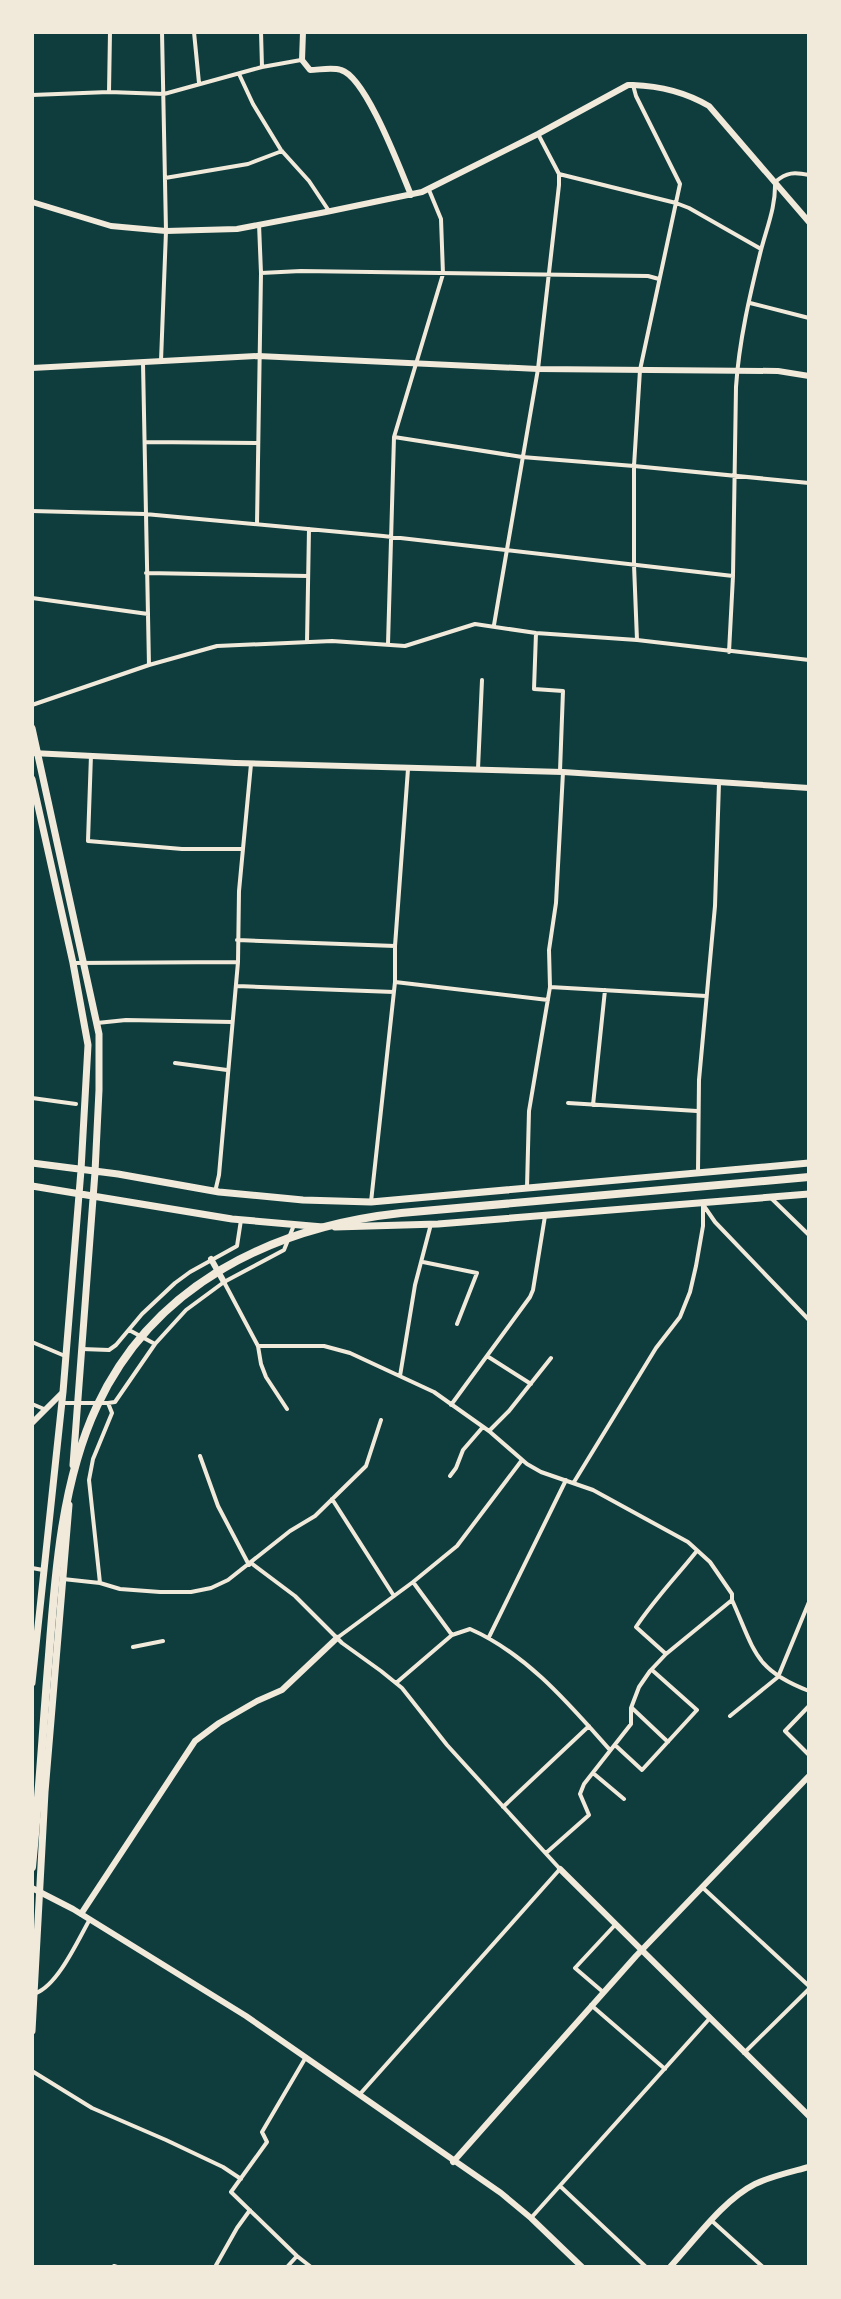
<svg xmlns="http://www.w3.org/2000/svg" width="841" height="2299" font-family="'Space Grotesk',sans-serif">
  <style>
    .lines { fill: none; stroke-linecap: round; stroke-linejoin: round }
    .minor { stroke: #f1e9da; stroke-width: 4 }
    .tertiary { stroke: #f1e9da; stroke-width: 6 }
    .primary { stroke: #f1e9da; stroke-width: 7 }
    .trunk { stroke: #f1e9da; stroke-width: 7 }
    .motorway { stroke: #f1e9da; stroke-width: 8 }
  </style>
  <rect width="100%" height="100%" fill="#0f3d3e"/>
  <g class="lines">
    <path class="minor" d="M194 32 199 83
      M261 32 262 67
      M239 74 253 104 281 150 309 181 329 211
      M633 85 636 96 680 184 640 370 634 466V565L637 640
      M109 92 110 32
      M32 95 109 92 164 94 262 67 301 60
      M559 174 676 203 689 208 761 249
      M165 178 248 164 282 151
      M261 273 301 271 648 276 659 279
      M750 303 809 318
      M161 361 166 231 162 32
      M143 363 149 665
      M394 437 522 457 634 466 809 483
      M145 442 257 443
      M32 511 145 514 383 536 733 576
      M257 524 261 273 259 224
      M146 573 308 576
      M32 598 148 614
      M494 625 538 369 559 185V174L538 134
      M536 633 534 689 563 691 560 771
      M307 642 309 529
      M388 644 394 437 443 274 441 219 429 190
      M729 652 733 576 736 387C739 341 750 294 761 250 767 227 776 206 775 182 787 172 794 172 809 175
      M32 705 149 665 217 646 332 641 405 646 475 624 536 633 637 640 809 660
      M91 755 88 841 182 849H242
      M478 769 482 680
      M237 940 395 946
      M73 963 238 962
      M395 982 548 1000
      M237 986 394 992
      M550 987 706 996
      M97 1023 126 1020 232 1022
      M175 1063 227 1070
      M32 1098 76 1104
      M568 1103 697 1111
      M593 1105 605 990
      M698 1171 699 1080 715 906 719 783
      M527 1187 529 1111 550 987 549 950 556 903 563 772
      M215 1192 219 1175 238 962 239 891 251 764
      M771 1198 809 1235
      M371 1202 395 982V946L408 769
      M704 1206 715 1222 809 1320
      M423 1262 477 1273 457 1324
      M224 1282 258 1346 261 1364 266 1377 287 1409
      M129 1330 155 1344
      M32 1342 65 1356
      M258 1346H324L350 1353 434 1392 489 1431 527 1464 541 1472 593 1490 688 1542 710 1562 732 1594V1600C755 1651 754 1670 809 1691
      M82 1349 109 1350 116 1345 142 1314 175 1283 190 1272 237 1246 241 1220
      M487 1356 531 1384
      M400 1376 415 1285 431 1224
      M64 1403H108L115 1402 155 1344 186 1310 224 1282 284 1250 294 1225
      M32 1404 44 1409
      M451 1405 530 1297 533 1290 545 1216
      M489 1431 509 1411 551 1358
      M200 1456 218 1506 249 1565
      M450 1476 456 1468 463 1450 482 1428
      M574 1482 656 1348 680 1317 690 1292 696 1266 703 1226V1204
      M332 1499 394 1596
      M251 1563 295 1596 342 1643 381 1671 402 1688 447 1745 560 1869 360 2094
      M32 1568 43 1570
      M63 1579 100 1583 120 1589 160 1592H191L211 1588 228 1580 290 1531 315 1516 366 1466 381 1420
      M413 1582 452 1635
      M100 1583 89 1480 93 1459 112 1413 108 1403
      M489 1637 566 1480
      M337 1638 413 1582 457 1546 522 1460
      M133 1647 163 1641
      M666 1654 636 1627C654 1600 676 1577 696 1552
      M396 1683 452 1635 470 1629C527 1654 569 1704 610 1750
      M809 1706 785 1731 809 1755
      M632 1708 668 1742
      M730 1716 778 1677 809 1602
      M615 1745 642 1770 697 1710 652 1670
      M593 1773 624 1799
      M503 1807 589 1726
      M546 1853 589 1815 580 1794 584 1784 631 1724V1708L639 1687 650 1671 666 1654 732 1600
      M702 1887 809 1986
      M603 1992 575 1968 615 1925
      M36 1993C58 1985 78 1940 90 1919
      M591 2005 665 2069
      M744 2053 809 1989
      M306 2057 262 2132 267 2142 231 2192 297 2256 311 2267
      M32 2071 92 2108 166 2140 223 2167 241 2179
      M560 2186 646 2267
      M531 2218 710 2018
      M712 2221 763 2267
      M114 2266 117 2267
      M215 2267 237 2228 250 2210
      M287 2267 297 2256"/>
    <path class="tertiary" d="M303 32 302 60 310 70C319 70 332 67 341 70 366 77 400 169 411 195
      M32 202 111 226 166 231 237 229 326 212 422 192 538 134 628 85H633C662 86 685 92 709 106L809 222
      M32 368 258 356 538 369 778 371 809 376
      M32 753 235 763 563 772 809 788
      M211 1259 224 1282
      M32 1423 63 1392
      M560 1869 809 2116
      M32 1888 73 1909 246 2016 501 2193 531 2218 582 2267
      M81 1914 195 1741 219 1723 257 1701 282 1690 337 1638
      M453 2162 636 1956 809 1776
      M670 2267C695 2240 723 2200 755 2184 772 2176 791 2172 809 2167"/>
    <path class="primary" d="M32 728 99 1034V1090L95 1172
      M32 779 73 963 88 1045 81 1170"/>
    <path class="trunk" d="M32 1163 118 1174 219 1192 303 1200 371 1202 809 1163
      M32 1186 232 1219 323 1227
      M335 1227 438 1224 809 1194
      M73 1465 95 1172
      M32 1683 63 1392 81 1170
      M32 2031 45 1792 69 1505"/>
    <path class="motorway" d="M32 1867C39 1796 43 1726 49 1655 55 1574 62 1480 97 1406 154 1284 273 1227 401 1213L809 1177"/>
  </g>
  <rect width="841" height="2299" fill="none" stroke="#f1e9da" stroke-width="68"/>
</svg>
